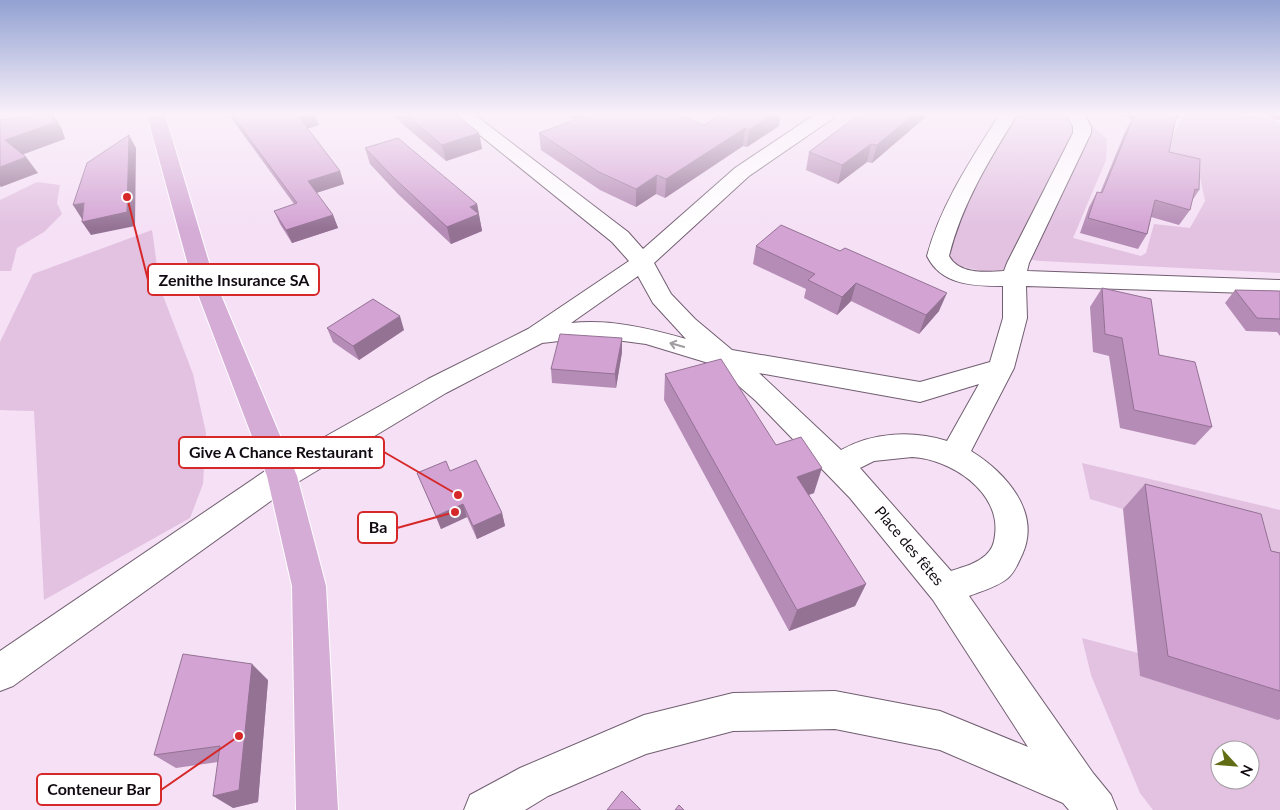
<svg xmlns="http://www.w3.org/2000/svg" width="1280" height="810" font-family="Lato,sans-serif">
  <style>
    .green { fill: #e2c1e1; fill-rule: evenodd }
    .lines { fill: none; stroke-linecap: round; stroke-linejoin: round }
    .minor-casing { stroke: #715e70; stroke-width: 2 }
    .major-casing { stroke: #fff; stroke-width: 2 }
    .highway-casing { stroke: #fff; stroke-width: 2 }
    .minor { fill: #fff; fill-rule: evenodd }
    .major { fill: #d5acd6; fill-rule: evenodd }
    .highway { fill: #b974ba; fill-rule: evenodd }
    .wall { fill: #b58cb5 }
    .shaded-wall { fill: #947294 }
    .building { fill: #d3a3d3; stroke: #947294 }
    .oneway { stroke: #a09da0 }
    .labels { text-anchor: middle; stroke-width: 4; stroke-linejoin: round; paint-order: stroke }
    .street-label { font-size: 15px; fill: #110a11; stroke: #fff }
    .leader { fill: none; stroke: #d62828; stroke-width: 2 }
    .callout-dot { fill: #d62828; stroke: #fff; stroke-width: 2 }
    .callout { fill: #fff; stroke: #d62828; stroke-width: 2 }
    .callout-label { font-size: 16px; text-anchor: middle; font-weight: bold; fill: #110a11 }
  </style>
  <rect width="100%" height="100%" fill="#f5e0f5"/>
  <path class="green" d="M1010 115H1080L1107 139 1106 160 1073 238 1141 256 1146 253 1154 224 1190 228 1205 201 1199 173 1166 165 1174 134 1184 115C1204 115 1267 111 1280 125V273L1041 261 1018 258 1012 277 954 265 944 241Z
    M37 182 60 185 57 203 62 214 44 232 17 248 11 271H0V200Z
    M152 230 160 288 193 374 206 433 203 484 190 518 44 600 34 411 0 410V342L33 274Z
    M1082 463 1280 510V810H1153L1140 793 1091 675 1082 638 1138 653 1140 676 1278 719 1123 509 1090 499ZM1220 750H1250V780H1220Z"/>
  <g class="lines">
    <g class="minor-casing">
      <path id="minor" d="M455 115H475L628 232 643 249 735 168 814 115H835L832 119 749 176 654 263 671 294 695 319 732 350 920 382 990 362 1003 318V286C973 286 941 285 927 256 941 204 971 160 999 115H1017C989 160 962 204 949 256 959 275 987 272 1004 271L1007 263 1073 133V127L1067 115H1085L1091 127V133L1029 263 1027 271 1280 280V294L1026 286 1027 318 1014 368 971 451C1005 472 1042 512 1022 555 1018 563 1015 572 1008 578 997 587 982 591 969 596L1093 773 1111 795 1117 810H1069L1063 803 940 750 835 729 733 731 646 754 548 796 525 810H464L470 795 520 768 644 715 733 693 835 691 940 711 1028 747 933 600 850 498 756 401 715 365 646 344 594 337 542 343 446 393 293 485 13 686 0 691V651L271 467 428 379 528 329 629 261 612 242ZM638 276 653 303 686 339C648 328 610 319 571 323ZM759 373 920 402 979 384 947 441C913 430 873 432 841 450ZM912 457C951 459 1001 492 995 535 994 544 992 549 986 555 976 564 963 567 951 571L860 468 874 461Z"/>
    </g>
    <g class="major-casing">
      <path id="major" d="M147 115H165L213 276 297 476 326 586 338 810H296L292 586 267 476 191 276Z"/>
    </g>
    <g class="highway-casing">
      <path id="highway" d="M1269 115H1280V120L1272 119Z"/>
    </g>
    <use href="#minor" class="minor"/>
    <use href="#major" class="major"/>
    <use href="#highway" class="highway"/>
  </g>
  <path class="wall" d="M229 115H315L319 125 307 128 340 171 344 184 316 193 333 215 338 228 292 243 280 224 274 211 294 204Z
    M392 115H457L479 133 482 149 446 161Z
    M568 115H679L704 125 721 115H780L779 126 747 147 743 146 665 198 656 194 636 207 600 190 541 150 539 133 575 120Z
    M858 115H928L872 163 867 162 838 184 806 170 809 152Z
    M1119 115H1180L1176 120 1169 152 1199 190 1192 201 1190 210 1179 225 1151 217 1147 234 1138 249 1080 233 1089 207 1097 192 1100 193 1125 132 1132 119Z
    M365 148 477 204 482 231 451 244 398 194 370 164Z
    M756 246 939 311 919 334 851 301 837 315 804 298 806 289 753 264Z
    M1102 288 1159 355 1212 427 1195 445 1120 428 1109 356 1093 352 1090 307Z
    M1235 290 1280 291V336L1277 332 1246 331 1225 303Z
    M327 328 404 330 359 360 333 342Z
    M622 338V352L616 388 552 383 551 369Z
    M665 374 776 445 814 493 809 495 866 584 855 606 789 631 664 400Z
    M450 471 502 513 505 526 477 539 467 517 441 529 423 486Z
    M1145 484 1271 551 1280 553V719L1278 720 1140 676 1123 509Z
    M268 680 258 802 233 808 218 762 176 768 154 755Z"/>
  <path class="shaded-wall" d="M52 115H53L62 129 65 139 16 157 5 140Z
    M307 115H315L319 125 303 130 299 117Z
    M771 115H780L779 126 747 147 749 130Z
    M913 115H928L872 163 877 145Z
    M745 128 743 146 665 198 666 179Z
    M479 133 482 149 446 161 442 145Z
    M129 135 136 148 135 226 91 235 82 222Z
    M871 144 867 162 838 184 842 165Z
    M26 157 38 173 1 187 0 186V167Z
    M340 171 344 184 313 194 308 181Z
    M657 175 656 194 636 207V189Z
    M84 203 82 219 73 205Z
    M477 204 482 231 451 244 447 227 470 207Z
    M333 215 338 228 292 243 286 230Z
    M856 283 851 301 837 315 842 297Z
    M947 293 939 311 919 334 926 315Z
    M400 316 404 330 359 360 353 346Z
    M622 338V352L616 388 615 374Z
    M822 468 814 493 790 501 797 477Z
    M463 504 467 517 441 529 436 516Z
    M502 513 505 526 477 539 473 526Z
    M866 584 855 606 789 631 797 610Z
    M252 664 268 680 258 802 233 808 213 796Z"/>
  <path class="building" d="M37 115H52L54 123 5 140 26 157 0 167V120Z
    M232 115H307L299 117 340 171 308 181 333 215 286 230 274 211 297 203Z
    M406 115H457L479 133 442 145Z
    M588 115H679L704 125 721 115H771L749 130 745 128 666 179 657 175 636 189 599 172 539 133Z
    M858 115H913L877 145 871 144 842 165 809 152Z
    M1135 115H1178L1176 117 1169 152 1200 159 1199 190 1195 189 1190 210 1155 200 1147 234 1088 218 1097 192 1102 193 1133 118Z
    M129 135 127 212 82 222 84 203 73 205 87 163Z
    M398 138 477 204 470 207 479 214 447 227 393 177 365 148Z
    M781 225 840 251 845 248 947 293 926 315 856 283 842 297 808 280 815 274 756 246Z
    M1102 288 1151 299 1159 355 1195 362 1212 427 1134 410 1122 338 1105 334Z
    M1235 290 1280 291V319L1257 318Z
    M373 299 400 316 353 346 327 328Z
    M560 334 622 338 615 374 551 369Z
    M721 359 776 445 801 437 822 468 797 477 866 584 797 610 665 374Z
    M476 460 502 513 473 526 463 504 436 516 417 473 446 461 450 471Z
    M1145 484 1261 514 1271 551 1280 553V691L1168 656Z
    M183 654 252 664 239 790 213 796 220 746 154 755Z
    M622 791 641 810H607Z
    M679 805 684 810H675Z"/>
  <defs><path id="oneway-shaft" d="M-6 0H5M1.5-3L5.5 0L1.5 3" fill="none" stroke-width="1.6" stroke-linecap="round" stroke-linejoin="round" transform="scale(1.25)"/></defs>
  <use class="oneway" href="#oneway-shaft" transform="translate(677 345) rotate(-164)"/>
  <linearGradient id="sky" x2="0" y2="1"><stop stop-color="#92a1d2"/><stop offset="0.5" stop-color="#faf1fa"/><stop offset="1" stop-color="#faf1fa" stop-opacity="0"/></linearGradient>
  <rect width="1280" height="228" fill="url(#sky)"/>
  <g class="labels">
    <g class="street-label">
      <text transform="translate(909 546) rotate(50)" y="5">Place des fêtes</text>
    </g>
  </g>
  <path class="leader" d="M127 197L148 280M458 495L384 452M455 512L397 528M239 736L161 790"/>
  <g class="callout-dot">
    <circle cx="127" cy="197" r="5"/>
    <circle cx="458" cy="495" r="5"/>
    <circle cx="455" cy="512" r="5"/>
    <circle cx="239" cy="736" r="5"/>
  </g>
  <g class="callout">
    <rect x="148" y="264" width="171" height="31" rx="5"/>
    <rect x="179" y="437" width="205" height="31" rx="5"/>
    <rect x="358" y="512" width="39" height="31" rx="5"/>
    <rect x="37" y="774" width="124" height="31" rx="5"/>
  </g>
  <g class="callout-label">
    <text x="234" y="286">Zenithe Insurance SA</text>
    <text x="281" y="458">Give A Chance Restaurant</text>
    <text x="378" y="533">Ba</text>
    <text x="99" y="795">Conteneur Bar</text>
  </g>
  <g transform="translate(1235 765) rotate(116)"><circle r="24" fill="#ffffff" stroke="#a09da0"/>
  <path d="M0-4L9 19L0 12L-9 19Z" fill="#626c14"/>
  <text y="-8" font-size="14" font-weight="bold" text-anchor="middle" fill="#110a11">N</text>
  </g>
</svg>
